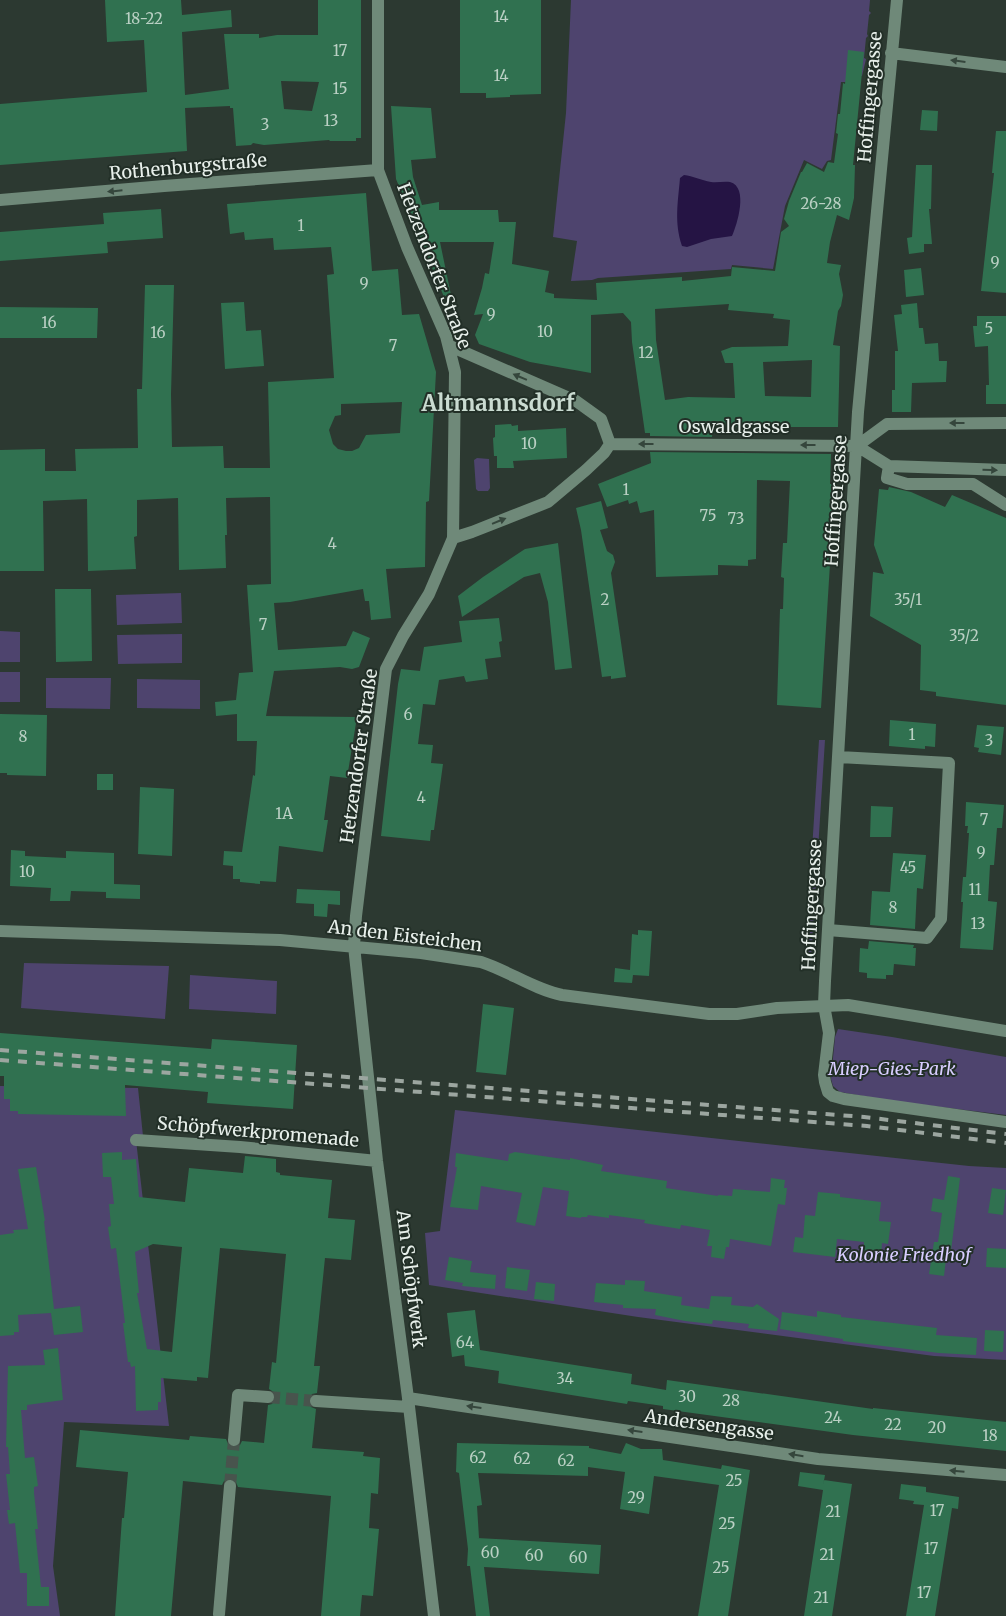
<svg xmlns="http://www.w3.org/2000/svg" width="1006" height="1616" font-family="Merriweather,serif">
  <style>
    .green { fill: #4e446e }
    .water { fill: #251444 }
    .building { fill: #307150; fill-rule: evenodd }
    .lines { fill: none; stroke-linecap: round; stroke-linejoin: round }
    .minor-tunnel { stroke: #48544d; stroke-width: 12; stroke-dasharray: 12 6; stroke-linecap: butt }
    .minor { stroke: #6f8979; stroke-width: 12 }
    .rail { stroke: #9ca6a0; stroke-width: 4; stroke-dasharray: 9 9; stroke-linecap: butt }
    .oneway { fill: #35463c }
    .labels { text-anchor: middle; stroke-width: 4; stroke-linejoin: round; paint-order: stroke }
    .number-label { font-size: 15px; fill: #bad0c4 }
    .street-label { font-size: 18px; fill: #e8f0eb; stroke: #222f27 }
    .park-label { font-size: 18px; font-style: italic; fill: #d8cdff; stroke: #222f27 }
    .district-label { font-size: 22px; font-weight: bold; fill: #cadbd1; stroke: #222f27 }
  </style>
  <rect width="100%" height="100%" fill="#2c3931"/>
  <path class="green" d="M571 0H870L869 11 871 13 869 15 867 34 868 36 866 38 864 58 866 59 862 76 848 75 846 82H841L831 160 827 161 822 169 804 160 785 206 773 269 732 265 731 269 598 278 592 280 571 281 577 241 553 237 566 113Z
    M477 458 489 459 490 488 488 491H478L476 489 474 460Z
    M181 593 182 623 117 625 116 595Z
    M0 631 20 632V662H0Z
    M182 634V663L118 664 117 635Z
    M0 672H20V702H0Z
    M46 678H111L110 709 46 708Z
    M137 679 200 680V709L137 708Z
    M819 740H825L811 960H805Z
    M24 963 169 966 165 1019 21 1008Z
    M190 975 277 981 276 1014 189 1009Z
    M838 1029 892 1037 1006 1057V1115L892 1101 840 1092 833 1086 831 1079 835 1037Z
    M0 1086 138 1088 143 1136 136 1140 169 1426 64 1422 53 1566 60 1616H0Z
    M455 1110 969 1166 1006 1168V1360L934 1356 638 1317 429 1285 425 1233 440 1231Z"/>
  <path class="water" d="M684 175C693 176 701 180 711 182 717 183 724 181 730 182 749 187 737 225 732 236L711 239 687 247 682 246C674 222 678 202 680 178Z"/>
  <path class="building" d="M105 0H181L182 15 231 10 232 27 182 32 185 95 229 89 224 34H259V38L277 35H318V0H361V138H356V141H330L329 140 264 145 253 143 251 145 236 146 233 108H230V106L185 108 187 151 0 165V104L147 92 144 40 107 42ZM281 81 319 82 312 111 284 109Z
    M460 0H541V94L510 95V97L486 98V93H460Z
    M848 50 864 52 853 165H855L854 198 849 220 837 215 830 242 827 263 841 265 839 274 843 295 841 306 838 311 833 345 840 346 838 427H713L712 437 650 436V433H645L632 342 631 322 623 313 591 315V373L530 362 479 344 475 335 483 314 474 315 482 288 485 273 489 274 494 242H440L451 295 444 297 396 179 391 106 431 108 436 158 411 160 413 177 422 205 439 202V210H498L499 222H516L512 264 549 271 545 292 554 294V298L597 300 596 283 682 277V281L731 276 732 267 775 271 781 232 789 226 784 219 789 201 801 172H802L807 163 824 172 828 162 834 163 838 134 836 133 838 114H840L843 83 845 84ZM729 304 728 310 774 314 773 318 790 320 788 346 732 347 721 351 725 363H733L735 398 688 397 665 400 656 340 655 309ZM812 360 811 397 765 396 763 362Z
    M922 110 938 111 937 131 920 130Z
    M996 131H1006V293L981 291 994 173H992Z
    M916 165H932L931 209H929L932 244H924V252L909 254 907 238 912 237Z
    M366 193 372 271 398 269 402 315 419 314 436 372 429 501 426 502 425 567 386 569 391 618 371 620 369 601H365L363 589 290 602 274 603 278 650 346 646 353 631 370 638 359 667 352 669 340 667 274 671 266 716 357 717 347 778 330 776 324 820H328L323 852 279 846 276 882 260 881V884L240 882V879H233V866L223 865 224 851 242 852 253 775 255 776 257 741H237V714L216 716 215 702 236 700 239 673 253 672 247 585 271 584 270 497 226 498 227 535H225L226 568 179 570 178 498 137 500V536L134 537 136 569 88 571 87 499 43 501 44 571H0V450L45 449V471H76L75 449 138 448 137 389H142L145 285H174L171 394 172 447 223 446 224 468H270L268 382 334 378 327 275 334 274 331 247 274 250 273 238 245 240 244 232 230 234 227 204ZM402 402 400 433 366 435 359 448 352 451H346L338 449 333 444 329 430 335 416 341 415V404Z
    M161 209 163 238 107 242 108 253 0 261V232L104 224 103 213Z
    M921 268 924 295 906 297 904 270Z
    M244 302 246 331 261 330 264 366 225 369 221 303Z
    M917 303 919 328H923L925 344 938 343 939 361H947L946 382 912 383 911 412H892V390H895V351H898L894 315 902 314 901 305Z
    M0 307 98 308 97 338H0Z
    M977 316H1006V404H986V385H989L988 346 975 347 973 326H977Z
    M511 424 512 426 518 425V431L566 428 567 458 513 461 514 468H497V456H494L493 438 495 437V425Z
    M650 452 831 454 830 484H835L821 708 777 705 780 609H783L784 578 781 577 783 543H787L790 481 757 480 756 559 748 560V566L718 565V575L656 577 654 510 640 513 637 501 629 504 628 500 607 507 598 484 651 463Z
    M889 487 911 492 945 507 952 495 1006 518V705L936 696V692L920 690 921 645 870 616 873 572 884 574 874 545 879 489 888 490Z
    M601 501 608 528 600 530 607 551 613 555 615 562 611 573 626 677 611 679V676L602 677 581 530 576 508Z
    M558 543 572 668 555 670 548 602 540 573 524 577 462 617 458 596 483 577 525 549Z
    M55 589H91L92 661 56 662Z
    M499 618 502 641 499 642 501 657 485 659 488 679 466 682 464 676 439 680 435 705 423 704 418 744 433 745 431 763 443 764 434 830H431L430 841 381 836 398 684 401 669 420 671 424 647 462 642 459 621Z
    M0 714 47 715 46 776 7 775V773H0Z
    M890 720 936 724 935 747 925 746V749L889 746Z
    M977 725 1004 727 1001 755 978 752 979 748 974 747Z
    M97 774H113V790H97Z
    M140 787 174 789 172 856 138 854Z
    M966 802 1004 805 1002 828H997L994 865H990L988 901 997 902 993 950 960 948 963 902H961L963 877H966L969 833H967L968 826H965Z
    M871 806 893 807 891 837H870Z
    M11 850 25 851V856L66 858V851L114 853V884L140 885V899L106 898V892L71 891 70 901H50L51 888 10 886Z
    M893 853 926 855 923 889 917 888 915 929 870 925 872 891 890 892Z
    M297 889 340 891V905L328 904 327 917 314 916V904L296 903Z
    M638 930 652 931 649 976 633 975 632 983 614 982 615 968 630 970 632 934 638 935Z
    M869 941 914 945 913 948H916L915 966 894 964 893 975H886V979L867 978V973L859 972 860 948 868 949Z
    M483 1004 514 1008 506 1075 476 1072Z
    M0 1033 211 1049 212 1039 297 1045 293 1109 207 1103 208 1092 125 1085 126 1116 18 1114V1111H10V1099H4V1076H0Z
    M122 1152V1160L136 1159 139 1197 185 1202 189 1168 243 1173 245 1156 276 1159V1172L280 1173V1175L332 1180 328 1218 355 1220 351 1260 325 1258 314 1366H320L317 1393 312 1394 308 1401 311 1407 316 1409 312 1448 364 1452 363 1456 380 1458 378 1494 371 1493 369 1528 379 1529 373 1596 362 1595 360 1616H321L331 1496 238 1487 235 1480 230 1478 224 1481 222 1485 183 1481 171 1616H115L122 1518H124L128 1472 76 1467 80 1430 189 1440 190 1436 226 1439 229 1446 234 1448 240 1445 242 1441 264 1443 268 1405 272 1404 276 1398 275 1393 269 1389 272 1362 276 1363 286 1254 220 1248 208 1378 197 1377V1381L161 1378V1402H158V1410L136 1411 135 1366 131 1367 130 1362H128L123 1323H125L116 1248 111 1249 108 1227 111 1226 109 1204H114L111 1177H103L102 1153ZM153 1244 182 1247 172 1352 147 1349 137 1293H139L135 1252Z
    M515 1152 570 1160V1158L603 1165 601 1171 667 1181 666 1188 718 1196V1195L732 1196 733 1189 770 1192 771 1178 785 1180 784 1188H787L785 1205 778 1204 771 1246 730 1239 729 1247H726L724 1259 711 1257 712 1246H707L710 1230 681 1225 680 1229 644 1223 645 1220 609 1215V1218L588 1215 587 1217H581V1218L566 1216 569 1191 543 1187 535 1226 516 1222 522 1193 481 1186 478 1210 450 1207 457 1167H455L456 1153 508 1161 509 1154Z
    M36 1167 45 1221H44L54 1309 80 1306 83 1332 54 1335 51 1313 18 1315 19 1332H14V1335L0 1336V1235L14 1233 13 1230 28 1229 18 1169Z
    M948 1176 960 1178 951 1251H947L944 1276 929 1274 934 1242H938L942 1213 931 1211 933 1198 944 1200Z
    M992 1188 1006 1190 1003 1215 988 1213Z
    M818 1192 840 1194V1197L881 1202 879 1221 891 1222 888 1244 882 1243 881 1255 863 1253 864 1242 837 1239 835 1257 793 1252 795 1237 803 1238 805 1215 815 1216Z
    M987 1248 1006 1249V1268L986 1267Z
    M449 1257 472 1261 470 1272 496 1275 495 1289 462 1286 463 1283 445 1280Z
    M507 1267 530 1270 527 1291 505 1288Z
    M625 1280 645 1281 644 1291 682 1297 681 1305 709 1309 711 1296 732 1297 731 1305 753 1307 757 1304 779 1319 777 1331 748 1328 749 1324 713 1320 712 1324 685 1321 655 1315 656 1309 623 1308V1305L594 1302 596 1283 625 1285Z
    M536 1282 555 1284 554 1301 534 1299Z
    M475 1310 480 1350 632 1374 631 1384 666 1390 667 1380 873 1409V1408L1006 1422V1451L853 1435 663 1409V1406L628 1401 627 1404 498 1383 499 1371 465 1366 464 1355 452 1357 447 1313Z
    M817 1311 841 1315V1317L937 1328 936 1335 977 1338 976 1355 939 1353 843 1341V1339L780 1329 782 1312 817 1317Z
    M985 1330 1004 1331 1003 1352 984 1351Z
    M58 1348 63 1400 27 1405V1410H21L25 1458 34 1457 38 1486 34 1487V1493L38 1529H35L41 1587H49V1606H27V1573H20L15 1523 9 1524 7 1510H10L6 1474H10L8 1447H6L8 1366 45 1365 43 1350Z
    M457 1443 589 1446V1448L621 1454 626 1443 641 1449H662L663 1460 721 1469 722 1465 750 1470 728 1616H698L719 1485 654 1476 649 1514 620 1509 625 1472 588 1467V1476L478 1473 482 1505 477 1506 479 1538H477L601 1545 599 1574 484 1567 490 1616H476L470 1566H467L468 1549 459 1473 456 1472Z
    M800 1472 825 1475 823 1486 824 1480 852 1484 832 1616H804L823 1490 798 1486Z
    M901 1484 926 1487V1492L959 1497 958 1509 952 1508 935 1616H906L924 1505 913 1504 914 1501 899 1499Z"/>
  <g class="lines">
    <path class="minor-tunnel" d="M268 1397 316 1401
      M230 1486 234 1440"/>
    <path class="minor" d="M378 0V170L407 247 446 336 455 372 453 538 429 594 403 636 386 669 356 916 354 946 377 1161 408 1398 434 1616
      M897 0 858 412 825 981 824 1005 829 1033 824 1075 825 1082 828 1092 833 1096 844 1099 1006 1122
      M891 53 1006 67
      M0 200 164 186 378 170
      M450 346 576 401 601 419 610 444
      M610 444 857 446 889 466 1006 470
      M857 446 887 424 1006 423
      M889 466 887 478 907 484H973L1006 505
      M453 538 472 532 548 502 586 470 604 453 610 444
      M828 930 927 938 941 919 949 763 839 757
      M0 931 280 940 421 953 481 962C509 971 533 989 562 995L709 1014H737L777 1008 848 1005 1006 1031
      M136 1140 240 1147 377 1161
      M408 1398 818 1459 1006 1475
      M316 1401 409 1407
      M234 1440 238 1395 268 1397
      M219 1614 230 1486"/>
    <path class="rail" d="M0 1050 864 1117 1006 1134
      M0 1060 867 1126 1006 1143"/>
  </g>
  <defs><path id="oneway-solid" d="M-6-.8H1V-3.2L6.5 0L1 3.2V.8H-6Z" transform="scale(1.25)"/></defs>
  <g class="oneway">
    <use href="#oneway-solid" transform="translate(958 61) rotate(-173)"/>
    <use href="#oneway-solid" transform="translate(115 191) rotate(174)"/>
    <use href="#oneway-solid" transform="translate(520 377) rotate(-157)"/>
    <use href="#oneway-solid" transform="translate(957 423) rotate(180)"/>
    <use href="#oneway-solid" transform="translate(646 444) rotate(-180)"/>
    <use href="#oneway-solid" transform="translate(808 445) rotate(-180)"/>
    <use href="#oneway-solid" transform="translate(990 470) rotate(2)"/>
    <use href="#oneway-solid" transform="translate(499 521) rotate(-22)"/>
    <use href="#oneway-solid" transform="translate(474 1407) rotate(-172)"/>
    <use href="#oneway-solid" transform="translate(635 1431) rotate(-172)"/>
    <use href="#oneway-solid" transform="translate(796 1455) rotate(-171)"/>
    <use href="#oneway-solid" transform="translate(957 1471) rotate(-175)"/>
  </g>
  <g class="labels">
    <g class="number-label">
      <text x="501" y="22">14</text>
      <text x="144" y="24">18-22</text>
      <text x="340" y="56">17</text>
      <text x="501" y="81">14</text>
      <text x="340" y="94">15</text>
      <text x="331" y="126">13</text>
      <text x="265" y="130">3</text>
      <text x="821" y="209">26-28</text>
      <text x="301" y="231">1</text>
      <text x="995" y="268">9</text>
      <text x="364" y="289">9</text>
      <text x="491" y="320">9</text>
      <text x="49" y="328">16</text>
      <text x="989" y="334">5</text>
      <text x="545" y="337">10</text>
      <text x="158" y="338">16</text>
      <text x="393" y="351">7</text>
      <text x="646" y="358">12</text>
      <text x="529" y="449">10</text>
      <text x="626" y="495">1</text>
      <text x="708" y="521">75</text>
      <text x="736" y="524">73</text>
      <text x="332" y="549">4</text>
      <text x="605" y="605">2</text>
      <text x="908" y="605">35/1</text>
      <text x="263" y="630">7</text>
      <text x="964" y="641">35/2</text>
      <text x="408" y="720">6</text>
      <text x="912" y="740">1</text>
      <text x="23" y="742">8</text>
      <text x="989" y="746">3</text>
      <text x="421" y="803">4</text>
      <text x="284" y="819">1A</text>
      <text x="984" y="825">7</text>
      <text x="981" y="858">9</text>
      <text x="908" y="873">45</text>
      <text x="27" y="877">10</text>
      <text x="975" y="895">11</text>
      <text x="893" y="913">8</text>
      <text x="978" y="929">13</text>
      <text x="465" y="1348">64</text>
      <text x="565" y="1384">34</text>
      <text x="687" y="1402">30</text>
      <text x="731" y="1406">28</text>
      <text x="833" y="1423">24</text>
      <text x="893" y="1430">22</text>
      <text x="937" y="1433">20</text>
      <text x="990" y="1441">18</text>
      <text x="478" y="1463">62</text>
      <text x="522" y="1464">62</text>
      <text x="566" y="1466">62</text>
      <text x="734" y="1486">25</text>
      <text x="636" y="1503">29</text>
      <text x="937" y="1516">17</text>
      <text x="833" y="1517">21</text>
      <text x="727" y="1529">25</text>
      <text x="931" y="1554">17</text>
      <text x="490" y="1558">60</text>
      <text x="827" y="1560">21</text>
      <text x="534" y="1561">60</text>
      <text x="578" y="1563">60</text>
      <text x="721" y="1573">25</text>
      <text x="924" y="1598">17</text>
      <text x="821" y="1603">21</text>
    </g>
    <g class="street-label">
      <text transform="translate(870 97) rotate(-85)" y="6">Hoffingergasse</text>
      <text transform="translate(188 167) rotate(-5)" y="6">Rothenburgstraße</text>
      <text transform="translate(434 266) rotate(69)" y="6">Hetzendorfer Straße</text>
      <text x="734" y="433">Oswaldgasse</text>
      <text transform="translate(836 501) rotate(-86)" y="6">Hoffingergasse</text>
      <text transform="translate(359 756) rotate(-82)" y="6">Hetzendorfer Straße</text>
      <text transform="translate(812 905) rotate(-87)" y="6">Hoffingergasse</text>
      <text transform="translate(405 936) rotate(7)" y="6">An den Eisteichen</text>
      <text transform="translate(258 1132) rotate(5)" y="6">Schöpfwerkpromenade</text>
      <text transform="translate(411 1279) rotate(83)" y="6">Am Schöpfwerk</text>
      <text transform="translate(709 1425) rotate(8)" y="6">Andersengasse</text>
    </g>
    <g class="park-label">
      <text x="892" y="1075">Miep-Gies-Park</text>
      <text x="904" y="1261">Kolonie Friedhof</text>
    </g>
    <g class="district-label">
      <text x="498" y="411">Altmannsdorf</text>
    </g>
  </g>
</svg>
